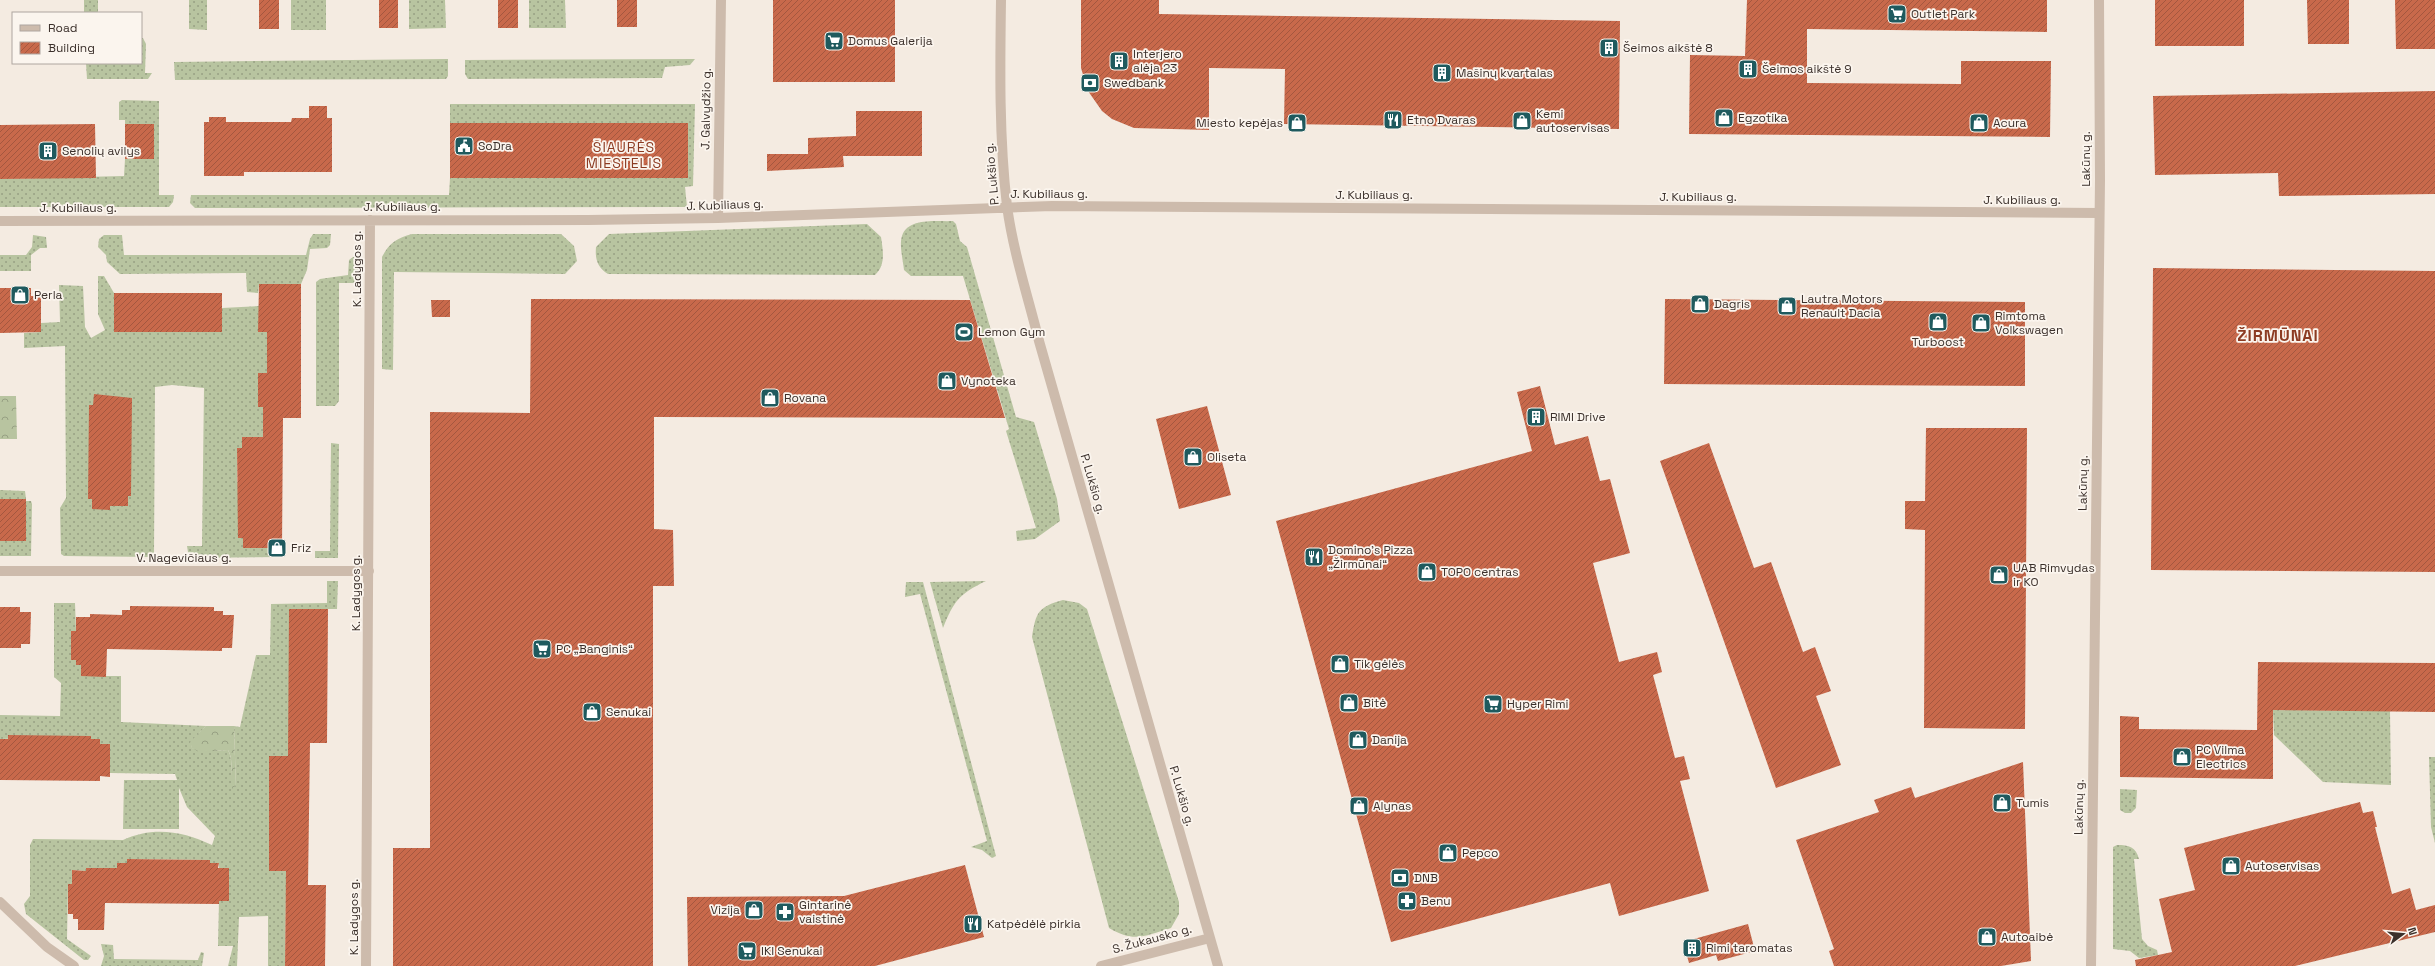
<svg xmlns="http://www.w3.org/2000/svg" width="2435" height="966" font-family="'Space Grotesk',sans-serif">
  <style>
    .grass { fill: url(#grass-dots) }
    .forest { fill: url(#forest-crowns) }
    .building { fill: url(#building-hatch) }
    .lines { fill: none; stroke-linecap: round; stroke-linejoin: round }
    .minor { stroke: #cdbbac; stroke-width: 10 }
    .labels { text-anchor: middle; stroke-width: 3.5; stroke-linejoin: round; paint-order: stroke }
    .poi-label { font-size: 12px; fill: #3b302b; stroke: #fbf5ee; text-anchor: start }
    .street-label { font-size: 12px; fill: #3b302b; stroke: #fbf5ee }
    .quarter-label { font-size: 14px; letter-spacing: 1px; fill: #8c3b22; stroke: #fbf5ee }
    .district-label { font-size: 16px; font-weight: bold; letter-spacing: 1px; fill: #8c3b22; stroke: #fbf5ee }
  </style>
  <defs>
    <pattern id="grass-dots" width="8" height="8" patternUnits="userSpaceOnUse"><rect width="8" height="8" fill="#b8c4a0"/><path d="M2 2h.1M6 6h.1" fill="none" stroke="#97a083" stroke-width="1.8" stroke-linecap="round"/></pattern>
    <pattern id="forest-crowns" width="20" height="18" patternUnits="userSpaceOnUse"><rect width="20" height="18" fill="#b8c4a0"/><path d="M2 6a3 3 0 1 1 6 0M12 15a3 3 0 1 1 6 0" fill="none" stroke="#97a083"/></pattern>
    <pattern id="building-hatch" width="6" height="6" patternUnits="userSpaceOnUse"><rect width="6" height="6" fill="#c8694b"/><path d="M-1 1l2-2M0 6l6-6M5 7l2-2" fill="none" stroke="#a4573f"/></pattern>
  </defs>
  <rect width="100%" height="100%" fill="#f4ebe1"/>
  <path class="grass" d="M84 0H98V13H84Z
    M189 0H207V30L189 29Z
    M291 0H326V30H291Z
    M409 0H445L446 28 409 29Z
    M529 0H565L566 28H529Z
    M141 38H143L146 44 145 73H152L148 79H87L86 63H141Z
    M448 59V76L446 79 175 80 174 62Z
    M695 59 690 65 665 67 662 78 468 79 465 74V60Z
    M122 100 159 101V195H174L173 202 169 207H0V179L124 176 125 159H154V124H125V120H119V102Z
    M450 104H695L693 186 685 187 687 207 195 208 190 203 191 195H449L450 178H688V123H450Z
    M953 221 956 224 960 241 967 247 1016 417 1034 422 1057 499 1060 521 1035 539 1017 541 1016 531 1036 528 1006 431 1009 429 963 276H911L904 270C903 260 899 245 902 236 908 217 938 222 953 221Z
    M867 224 881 237C883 251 886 265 875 275L608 274C597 267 595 259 596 247L609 234Z
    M313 234H331L330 245 327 248 310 249 307 270 301 284H259L258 293 247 292 246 273 120 274 107 262 106 255 98 247 99 239 104 235H122L124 255H306L310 239Z
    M412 234H561L574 246 577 261 565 274 394 272 393 370 382 369V257C389 243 397 238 412 234Z
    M33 235 46 237 47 248H40L31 255V271H0V255H26L32 247Z
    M361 256V283H339V401L335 406H316V282L320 279 348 275 349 260 353 257Z
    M98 276H104L114 293V332H221L222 308 259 306 267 332V373L258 374V406L263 407V437H242V448H237V482L243 483 238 504V538H243V548H282V557L189 558 187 546H202L204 388 172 385 155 387 154 557 64 556 61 554 60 508 66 498 65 346 24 348V333L41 332V323L60 322 59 285 83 286 85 327 91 338 105 330 98 314Z
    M331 443 339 444 338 558H315V551H330Z
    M0 490 25 491 26 499H0Z
    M26 501H31L32 504 31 556H0V541H26Z
    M327 581H338L337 609H289V756H269V871H289L286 885 285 966H268V916L239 917 237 966H228L233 946H218L219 901 229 900V868H219V863H210V860L128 859 127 863H117V868H87L86 871 73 870 72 884H68L67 939 91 956 88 960H84L26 914 24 904 30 896V845L33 839 123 840C153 826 183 831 212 845L215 836 187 807 179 788V829H123L124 780H177L175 774 110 773V745L100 744V739H91V736L0 739V715L60 716 61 683 54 677V603H75L76 631H71V660H76V665H81V676H121V722L206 726 191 742 192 748 210 751 228 750C235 763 227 774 236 788L234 726 240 727 256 655H270L271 604 327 603Z
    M986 581C959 594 954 601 943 628L930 582Z
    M906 582H923L996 856 992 858 982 850 971 847 987 841 920 594 905 597Z
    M1063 600 1079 603 1087 609 1179 902V914L1171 928C1145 936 1134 943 1109 928L1032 637C1036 612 1038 607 1063 600Z
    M2273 710 2390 711 2391 785 2323 782 2274 735Z
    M2429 757H2435V843L2431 827Z
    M2120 789 2137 790 2136 808 2131 813H2125L2120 810Z
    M2117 845C2129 845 2136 847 2139 859H2134L2142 939 2148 946 2157 950 2158 955 2139 958 2130 951 2113 949V847Z
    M101 944 113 945 114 959 198 960 201 952 204 953 202 966H101L104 956Z"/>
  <path class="forest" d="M0 396H16L17 439H0Z
    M206 726H234L236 788 233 790C228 777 235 762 228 750L199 752 192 748 190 742Z"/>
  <path class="building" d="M259 0H279V29H259Z
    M379 0H398V28H379Z
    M498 0H518V28H498Z
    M617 0H637V27H617Z
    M773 0H895V82H773Z
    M1081 0H1159V14L1620 21 1619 129 1284 124 1285 69 1209 68V130L1134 128 1112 119 1102 111 1088 91 1081 68Z
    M1747 0H2047V32L1807 29V83L1961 84V61H2051L2050 137 1689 134 1690 55 1745 56Z
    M2155 0H2244V46H2155Z
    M2307 0H2349V44H2308Z
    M2395 0H2435V49H2396Z
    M2435 91V194L2279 196 2278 173 2155 175 2153 96Z
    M309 106H327V118H332V172H244V176H204V122H209V117H226V122H291L292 118H309Z
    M856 111H922V156H843L844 167 767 171V154H808V138L856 136Z
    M450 123H688V178H450Z
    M95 124 96 178 0 179V125Z
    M125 124H154V159H125Z
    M2153 268 2435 271V572L2151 570Z
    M259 284H301V418H283L282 548H243V538H238L237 448H242V437H263V407H258V373H267V332H258Z
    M0 288H31V296H41V332L0 333Z
    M114 293H222V332H114Z
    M531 299 970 300 1005 418 654 417V529L673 530 674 586H653V966H393V848H430V412L530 413Z
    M1665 299 2025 302V386L1664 384Z
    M431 300H450V317H432Z
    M1540 386 1555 445 1588 436 1600 481 1610 479 1630 553 1593 563 1619 662 1657 652 1662 672 1653 675 1675 758 1684 756 1690 779 1680 781 1709 891 1619 916 1610 883 1391 942 1276 521 1532 451 1517 392Z
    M94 394 132 398 131 496H128V506H110V510L92 509V499H88L89 405H93Z
    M1207 406 1231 495 1179 509 1156 419Z
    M1926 428H2027L2025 729 1924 728 1925 530 1905 529V501H1925Z
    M1709 443 1754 568 1771 562 1803 652 1815 647 1831 691 1816 696 1841 765 1776 788 1660 461Z
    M0 499H26V541H0Z
    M130 606 214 607V611H223V615H234L232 648H222V651L107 649 106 677 81 676V665H76V660H71V631H76V617H90V614L122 615V610H130Z
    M0 607H20V612H31L30 644H21V648H0Z
    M289 609H328L327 743H310L308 885H326L325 966H285L286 871H269V756H288Z
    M2258 662 2435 663V712L2273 710V779L2120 777V716L2139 717V729L2257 730Z
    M8 735 91 736V739H100V744H110V777L100 776V781L0 780V739H8Z
    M2023 762 2031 961 2001 966H1834L1829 951 1834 949 1796 840 1879 812 1874 800 1911 787 1915 798Z
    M2360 802 2363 813 2373 811 2377 827H2375L2392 894 2410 888 2416 910 2435 905V932L2295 966H2136L2135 960 2172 952 2159 899 2195 890 2184 848Z
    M127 859 210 860V863H219L218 868H229V901H219V904L105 903 104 930H78V919H73V914H68V884H72V870L86 871V868H117V863H127Z
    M965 865 984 937 875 966H688L687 897 844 896Z
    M1748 924 1755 951 1718 961 1716 955 1689 963 1683 942Z"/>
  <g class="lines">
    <path class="minor" d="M1001 0C1000 68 999 138 1007 206 1013 251 1028 297 1039 341L1218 966
      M718 218 721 0
      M0 221 588 220 718 218 1052 206 2099 213
      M0 571H369
      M0 902 47 947 74 966
      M366 966 370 220
      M1101 966 1210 938
      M2091 966 2100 180 2099 0"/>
  </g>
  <defs>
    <g id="supermarket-square" transform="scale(1)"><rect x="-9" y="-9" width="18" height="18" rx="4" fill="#1f5a5e" stroke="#fbf5ee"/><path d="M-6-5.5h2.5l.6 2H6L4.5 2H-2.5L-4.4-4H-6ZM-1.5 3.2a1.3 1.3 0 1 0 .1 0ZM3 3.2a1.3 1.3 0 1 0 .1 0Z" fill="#fff"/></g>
    <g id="building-square" transform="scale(1)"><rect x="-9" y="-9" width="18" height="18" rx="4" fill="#1f5a5e" stroke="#fbf5ee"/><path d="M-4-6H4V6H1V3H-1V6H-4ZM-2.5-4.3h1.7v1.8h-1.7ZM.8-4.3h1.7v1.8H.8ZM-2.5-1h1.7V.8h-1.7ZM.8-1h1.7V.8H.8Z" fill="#fff"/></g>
    <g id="bank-square" transform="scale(1)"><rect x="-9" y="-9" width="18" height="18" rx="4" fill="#1f5a5e" stroke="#fbf5ee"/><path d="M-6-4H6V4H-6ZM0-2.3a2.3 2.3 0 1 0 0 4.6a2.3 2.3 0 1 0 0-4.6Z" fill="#fff"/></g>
    <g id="shop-square" transform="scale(1)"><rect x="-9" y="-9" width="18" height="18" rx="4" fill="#1f5a5e" stroke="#fbf5ee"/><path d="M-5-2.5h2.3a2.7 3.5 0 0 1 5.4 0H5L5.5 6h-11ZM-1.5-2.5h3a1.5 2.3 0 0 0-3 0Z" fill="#fff"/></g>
    <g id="restaurant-square" transform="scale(1)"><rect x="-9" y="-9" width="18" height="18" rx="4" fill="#1f5a5e" stroke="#fbf5ee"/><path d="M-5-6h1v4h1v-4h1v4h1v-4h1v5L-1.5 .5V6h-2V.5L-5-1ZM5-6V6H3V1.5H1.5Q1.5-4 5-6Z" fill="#fff"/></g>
    <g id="civic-square" transform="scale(1)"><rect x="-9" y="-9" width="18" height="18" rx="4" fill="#1f5a5e" stroke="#fbf5ee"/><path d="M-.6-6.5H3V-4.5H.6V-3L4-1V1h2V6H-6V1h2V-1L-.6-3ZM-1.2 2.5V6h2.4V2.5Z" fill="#fff"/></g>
    <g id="stadium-square" transform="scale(1)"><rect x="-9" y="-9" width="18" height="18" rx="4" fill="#1f5a5e" stroke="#fbf5ee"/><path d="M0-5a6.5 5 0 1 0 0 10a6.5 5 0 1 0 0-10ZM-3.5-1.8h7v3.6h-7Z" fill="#fff"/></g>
    <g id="pharmacy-square" transform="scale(1)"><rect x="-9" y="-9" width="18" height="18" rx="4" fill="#1f5a5e" stroke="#fbf5ee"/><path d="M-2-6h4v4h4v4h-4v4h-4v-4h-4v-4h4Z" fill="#fff"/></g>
  </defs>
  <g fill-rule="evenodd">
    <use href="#supermarket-square" x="1897" y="14"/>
    <use href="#supermarket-square" x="834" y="41"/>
    <use href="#building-square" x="1609" y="48"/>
    <use href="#building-square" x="1119" y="61"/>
    <use href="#building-square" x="1748" y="69"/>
    <use href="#building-square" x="1442" y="73"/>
    <use href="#bank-square" x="1090" y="83"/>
    <use href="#shop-square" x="1724" y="118"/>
    <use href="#restaurant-square" x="1393" y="120"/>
    <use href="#shop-square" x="1522" y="121"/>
    <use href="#shop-square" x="1297" y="123"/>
    <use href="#shop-square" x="1979" y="123"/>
    <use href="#civic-square" x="464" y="146"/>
    <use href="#building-square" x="48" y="151"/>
    <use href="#shop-square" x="20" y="295"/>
    <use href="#shop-square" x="1700" y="304"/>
    <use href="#shop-square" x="1787" y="306"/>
    <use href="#shop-square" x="1938" y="322"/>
    <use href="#shop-square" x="1981" y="323"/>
    <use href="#stadium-square" x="964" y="332"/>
    <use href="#shop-square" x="947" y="381"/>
    <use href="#shop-square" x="770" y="398"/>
    <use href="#building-square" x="1536" y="417"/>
    <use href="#shop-square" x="1193" y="457"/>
    <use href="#shop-square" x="277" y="548"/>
    <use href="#restaurant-square" x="1314" y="557"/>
    <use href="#shop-square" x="1427" y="572"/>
    <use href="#shop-square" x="1999" y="575"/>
    <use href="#supermarket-square" x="542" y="649"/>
    <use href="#shop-square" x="1340" y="664"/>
    <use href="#shop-square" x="1349" y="703"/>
    <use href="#supermarket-square" x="1493" y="704"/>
    <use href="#shop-square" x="592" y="712"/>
    <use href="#shop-square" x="1358" y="740"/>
    <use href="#shop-square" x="2182" y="757"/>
    <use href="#shop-square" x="2002" y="803"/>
    <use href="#shop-square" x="1359" y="806"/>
    <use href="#shop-square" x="1448" y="853"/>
    <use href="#shop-square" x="2231" y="866"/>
    <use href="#bank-square" x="1400" y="878"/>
    <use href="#pharmacy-square" x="1407" y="901"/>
    <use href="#shop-square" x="754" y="910"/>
    <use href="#pharmacy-square" x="785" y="912"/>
    <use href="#restaurant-square" x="973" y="924"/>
    <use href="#shop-square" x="1987" y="937"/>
    <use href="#building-square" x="1692" y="948"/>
    <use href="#supermarket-square" x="747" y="951"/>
  </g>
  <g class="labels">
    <g class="poi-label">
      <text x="1911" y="18">Outlet Park</text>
      <text x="848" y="45">Domus Galerija</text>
      <text x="1623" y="52">Šeimos aikštė 8</text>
      <text x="1133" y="58">Interjero<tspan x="1133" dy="14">alėja 23</tspan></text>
      <text x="1762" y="73">Šeimos aikštė 9</text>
      <text x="1456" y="77">Mašinų kvartalas</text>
      <text x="1104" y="87">Swedbank</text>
      <text x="1536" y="118">Kemi<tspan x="1536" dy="14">autoservisas</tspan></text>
      <text x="1738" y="122">Egzotika</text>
      <text x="1407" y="124">Etno Dvaras</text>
      <text x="1283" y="127" text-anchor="end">Miesto kepėjas</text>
      <text x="1993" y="127">Acura</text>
      <text x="478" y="150">SoDra</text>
      <text x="62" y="155">Senolių avilys</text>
      <text x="34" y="299">Perla</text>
      <text x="1801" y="303">Lautra Motors<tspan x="1801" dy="14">Renault Dacia</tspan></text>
      <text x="1714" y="308">Dagris</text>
      <text x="1995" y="320">Rimtoma<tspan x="1995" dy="14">Volkswagen</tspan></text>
      <text x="978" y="336">Lemon Gym</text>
      <text x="1938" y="346" text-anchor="middle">Turboost</text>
      <text x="961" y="385">Vynoteka</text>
      <text x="784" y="402">Rovana</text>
      <text x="1550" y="421">RIMI Drive</text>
      <text x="1207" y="461">Oliseta</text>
      <text x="291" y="552">Friz</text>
      <text x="1328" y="554">Domino's Pizza<tspan x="1328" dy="14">„Žirmūnai“</tspan></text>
      <text x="2013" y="572">UAB Rimvydas<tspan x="2013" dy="14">ir KO</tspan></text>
      <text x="1441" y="576">TOPO centras</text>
      <text x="556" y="653">PC „Banginis“</text>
      <text x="1354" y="668">Tik gėlės</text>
      <text x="1363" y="707">Bitė</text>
      <text x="1507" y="708">Hyper Rimi</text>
      <text x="606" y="716">Senukai</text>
      <text x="1372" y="744">Danija</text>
      <text x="2196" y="754">PC Vilma<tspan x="2196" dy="14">Electrics</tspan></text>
      <text x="2016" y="807">Tumis</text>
      <text x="1373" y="810">Alynas</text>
      <text x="1462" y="857">Pepco</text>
      <text x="2245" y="870">Autoservisas</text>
      <text x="1414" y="882">DNB</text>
      <text x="1421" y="905">Benu</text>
      <text x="799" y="909">Gintarinė<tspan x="799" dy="14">vaistinė</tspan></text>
      <text x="740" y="914" text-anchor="end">Vizija</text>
      <text x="987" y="928">Katpėdėlė pirkia</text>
      <text x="2001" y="941">Autoaibė</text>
      <text x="1706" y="952">Rimi taromatas</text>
      <text x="761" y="955">IKI Senukai</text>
    </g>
    <g class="street-label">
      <text transform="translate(706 109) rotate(-89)" y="4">J. Galvydžio g.</text>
      <text transform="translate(2086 159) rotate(-90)" y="4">Lakūnų g.</text>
      <text transform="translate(992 174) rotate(-95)" y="4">P. Lukšio g.</text>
      <text x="1049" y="198">J. Kubiliaus g.</text>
      <text x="1374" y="199">J. Kubiliaus g.</text>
      <text x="1698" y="201">J. Kubiliaus g.</text>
      <text x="2022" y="204">J. Kubiliaus g.</text>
      <text transform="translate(725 205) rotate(-2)" y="4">J. Kubiliaus g.</text>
      <text x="402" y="211">J. Kubiliaus g.</text>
      <text x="78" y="212">J. Kubiliaus g.</text>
      <text transform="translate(357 269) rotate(-90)" y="4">K. Ladygos g.</text>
      <text transform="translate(2083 483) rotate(-89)" y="4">Lakūnų g.</text>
      <text transform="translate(1093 484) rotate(74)" y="4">P. Lukšio g.</text>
      <text x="184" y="562">V. Nagevičiaus g.</text>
      <text transform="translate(356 593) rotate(-90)" y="4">K. Ladygos g.</text>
      <text transform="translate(1182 796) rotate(74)" y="4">P. Lukšio g.</text>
      <text transform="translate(2079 807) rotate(-89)" y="4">Lakūnų g.</text>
      <text transform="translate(354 917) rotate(-90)" y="4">K. Ladygos g.</text>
      <text transform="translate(1152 939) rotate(-15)" y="4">S. Žukausko g.</text>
    </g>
    <g class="quarter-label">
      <text x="624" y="152">ŠIAURĖS<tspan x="624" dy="16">MIESTELIS</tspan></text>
    </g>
    <g class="district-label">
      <text x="2278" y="341">ŽIRMŪNAI</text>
    </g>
  </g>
  <rect x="12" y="12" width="130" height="52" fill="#fbf5ee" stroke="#aea6a0"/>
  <rect x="20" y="25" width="20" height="6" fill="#cdbbac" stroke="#aea6a0"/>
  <text x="48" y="32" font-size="12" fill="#3b302b">Road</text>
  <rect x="20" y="42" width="20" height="12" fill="url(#building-hatch)" stroke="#aea6a0"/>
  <text x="48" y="52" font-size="12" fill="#3b302b">Building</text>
  <g transform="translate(2403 934) rotate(74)" stroke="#fbf5ee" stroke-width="3" paint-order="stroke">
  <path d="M0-3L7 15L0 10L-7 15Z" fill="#3b302b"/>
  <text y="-6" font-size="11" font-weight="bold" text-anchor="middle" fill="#3b302b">N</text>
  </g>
</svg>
